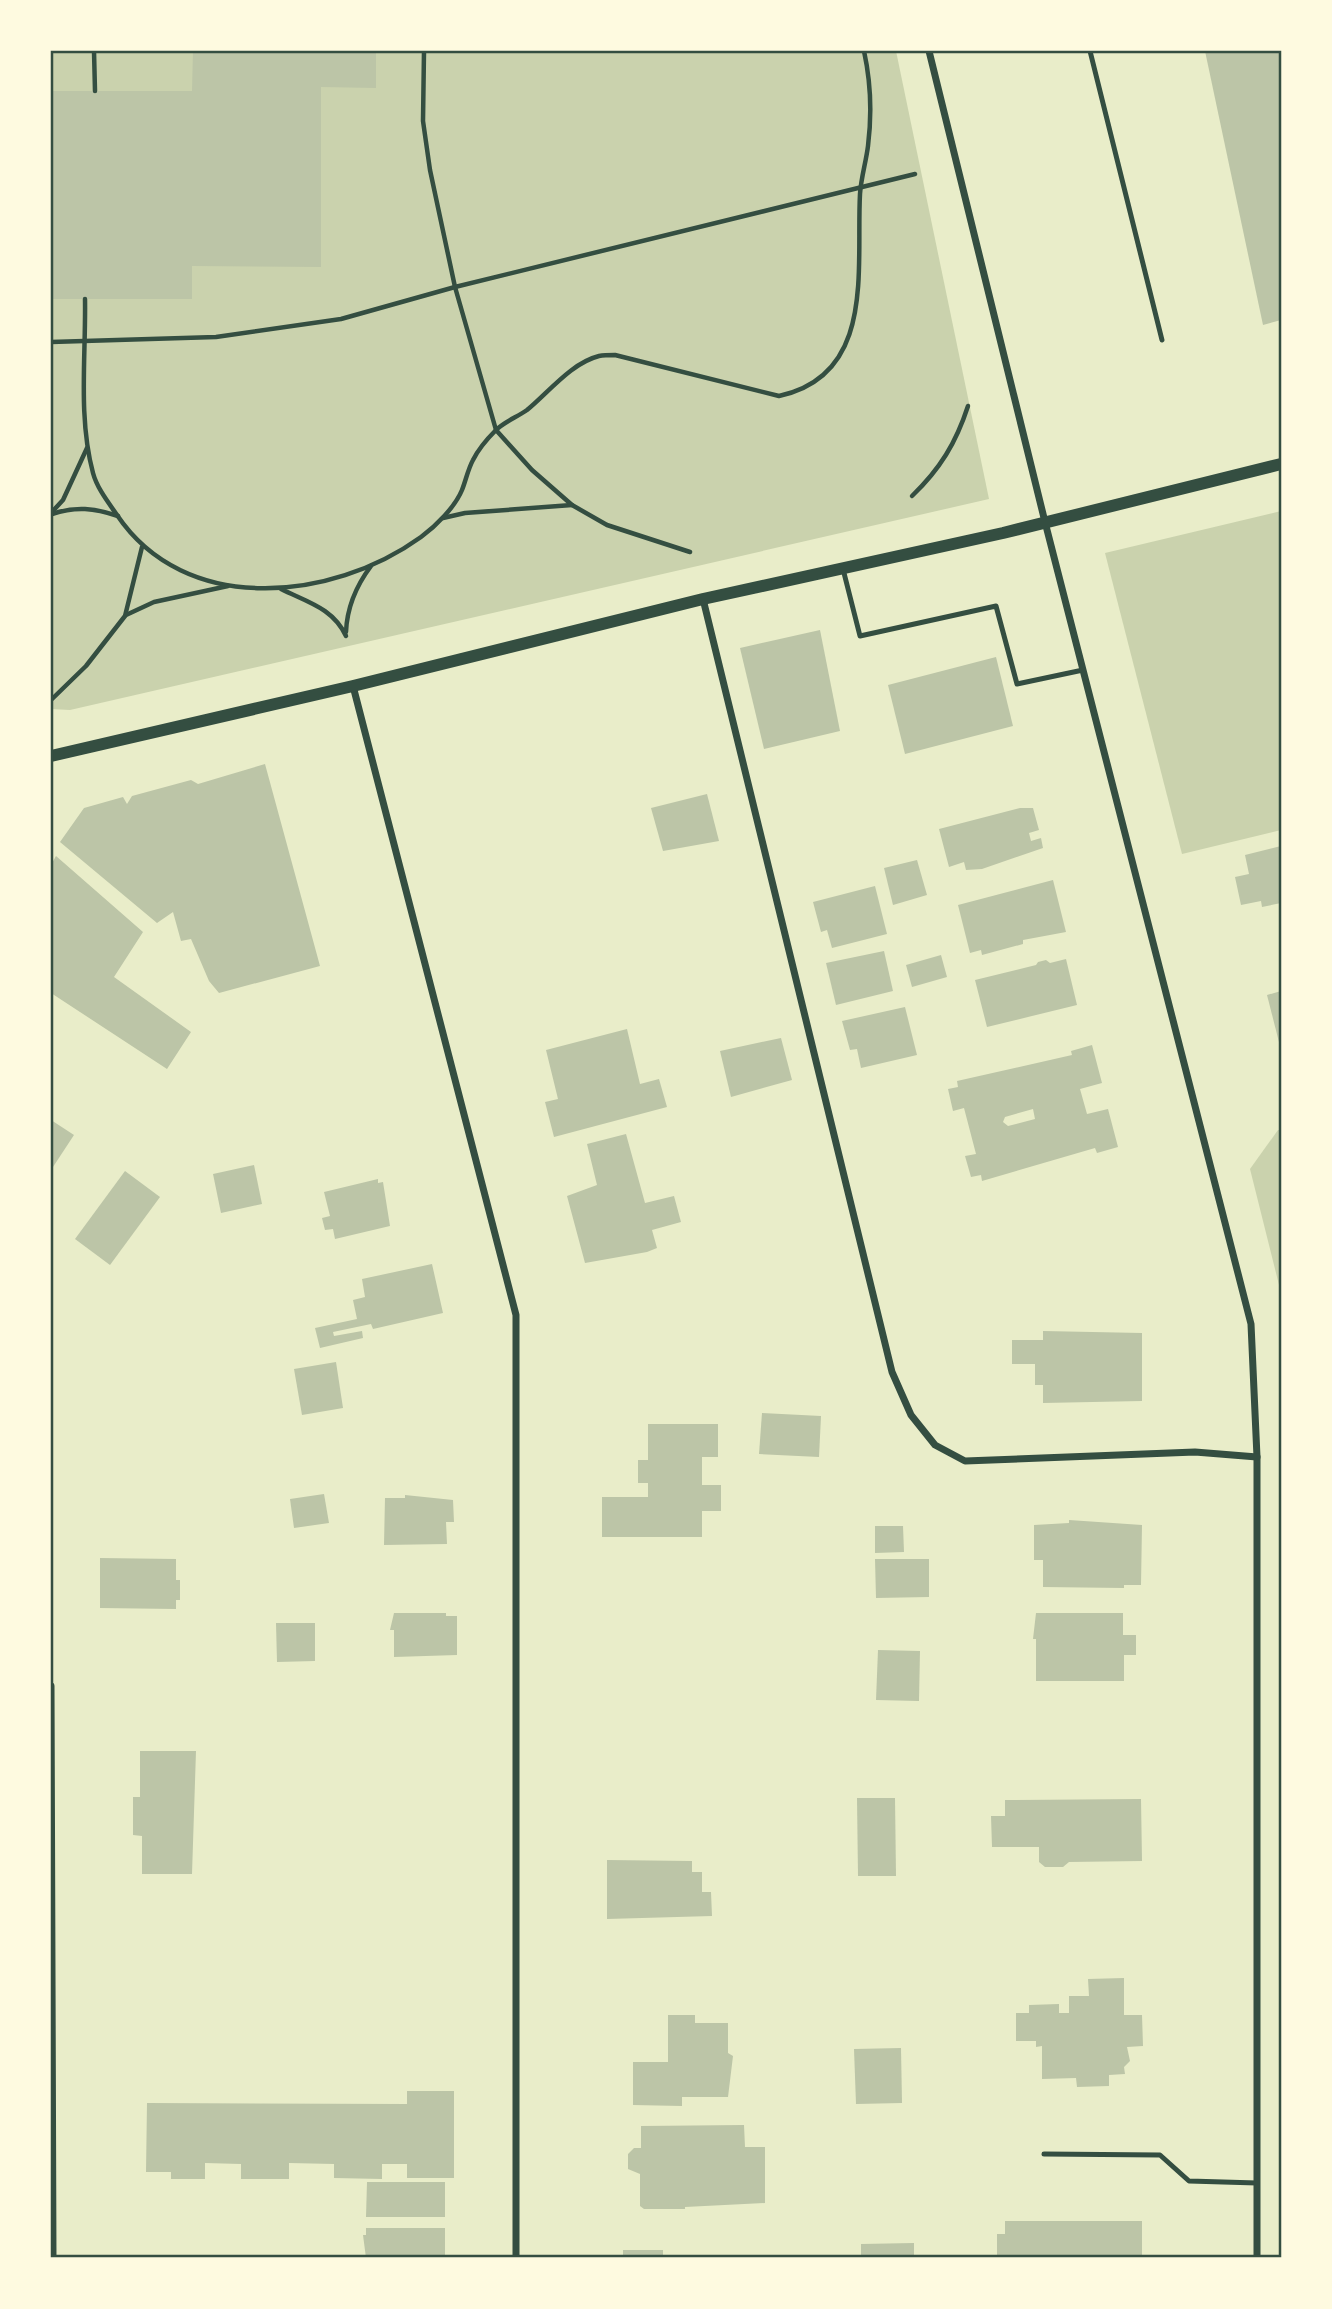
<svg xmlns="http://www.w3.org/2000/svg" width="1332" height="2309" viewBox="0 0 1332 2309" font-family="'Varela Round',sans-serif">
<style>
.green{fill:#cad2ad}
.building{fill:#bcc5a7;fill-rule:evenodd}
.lines{fill:none;stroke-linecap:round;stroke-linejoin:round}
.path{stroke:#344e41;stroke-width:4.5}
.service{stroke:#344e41;stroke-width:5}
.minor{stroke:#344e41;stroke-width:7}
.tertiary{stroke:#344e41;stroke-width:12}
.neatline{fill:none;stroke:#344e41;stroke-width:2.5}
</style>
<rect width="100%" height="100%" fill="#e9edc9"/>
<g class="green">
<path d="M51,51H896L989,499L70,710L51,709Z"/>
<path d="M1281,511V830L1182,854L1105,553Z"/>
<path d="M1278,1130H1281V1293L1250,1169Z"/>
</g>
<g class="building">
<path d="M193,51H376V88L321,87V267L192,266V299H51V91H192Z"/>
<path d="M1205,51H1281V320L1263,325Z"/>
<path d="M820,630L840,731L764,749L740,648Z"/>
<path d="M996,657L1013,726L905,754L888,685Z"/>
<path d="M265,764L320,966L219,993L209,981L191,939L181,941L173,912L157,923L60,842L84,808L123,797L127,804L132,796L191,780L198,784Z"/>
<path d="M707,794L719,841L663,851L651,808Z"/>
<path d="M1020,808H1033L1039,830L1029,833L1031,841L1041,838L1043,848L982,869L966,870L964,862L949,867L939,829Z"/>
<path d="M1281,846V903L1262,907L1261,901L1241,905L1235,877L1249,874L1245,855Z"/>
<path d="M56,856L143,932L114,977L191,1032L167,1069L51,993V865Z"/>
<path d="M917,860L927,895L893,905L884,868Z"/>
<path d="M1053,880L1066,932L1023,940V944L982,955L981,950L970,953L958,905Z"/>
<path d="M875,886L887,934L832,948L827,930L821,932L813,902Z"/>
<path d="M884,951L893,991L836,1005L826,963Z"/>
<path d="M941,955L947,977L912,987L906,965Z"/>
<path d="M1066,959L1077,1005L987,1027L975,980L1036,965L1038,962L1046,960L1050,963Z"/>
<path d="M1281,991V1046H1280L1267,995Z"/>
<path d="M905,1007L917,1055L861,1068L857,1049L850,1050L842,1021Z"/>
<path d="M627,1029L640,1084L659,1079L667,1107L554,1137L545,1102L558,1099L546,1050Z"/>
<path d="M781,1038L792,1080L731,1097L720,1051Z"/>
<path d="M1092,1045L1102,1083L1080,1089L1087,1114L1108,1109L1118,1147L1097,1153L1095,1148L982,1181L981,1175L971,1177L965,1156L976,1154L964,1108L953,1111L948,1089L958,1087L957,1081L1072,1055L1071,1051ZM1033,1109L1035,1119L1008,1126L1003,1122L1005,1117Z"/>
<path d="M51,1120L74,1135L51,1170Z"/>
<path d="M626,1134L645,1203L674,1196L681,1222L652,1230L657,1248L647,1252L585,1263L567,1196L597,1185L587,1144Z"/>
<path d="M254,1165L262,1204L221,1213L213,1174Z"/>
<path d="M125,1171L160,1197L110,1265L75,1239Z"/>
<path d="M378,1179V1183L383,1182L390,1226L335,1239L333,1229L325,1230L322,1218L330,1216L324,1192Z"/>
<path d="M432,1264L443,1313L373,1329L371,1324L333,1332L334,1336L362,1331L363,1338L320,1348L315,1328L357,1319L353,1300L365,1297L362,1279Z"/>
<path d="M1043,1331L1142,1333V1401L1043,1403V1385H1035V1364H1012V1340H1043Z"/>
<path d="M336,1362L343,1408L302,1415L294,1369Z"/>
<path d="M762,1413L821,1416L819,1457L759,1454Z"/>
<path d="M648,1424H718V1457H702V1485H721V1511H702V1537H602V1497H648V1483H638V1460H648Z"/>
<path d="M324,1494L329,1523L294,1528L290,1499Z"/>
<path d="M405,1495L453,1500L454,1522H446L447,1544L384,1545L385,1498H405Z"/>
<path d="M1069,1520L1142,1525L1141,1585H1124V1588L1043,1587V1560H1034V1525L1069,1523Z"/>
<path d="M875,1526H903L904,1552L875,1553Z"/>
<path d="M100,1558L176,1559V1580H180V1600H176V1609L100,1608Z"/>
<path d="M875,1559H929V1597L876,1598Z"/>
<path d="M394,1613H446V1616H457V1655L394,1657V1630H390Z"/>
<path d="M1036,1613H1123V1635H1136V1655H1124V1681H1036V1639H1033Z"/>
<path d="M276,1623H315V1661L277,1662Z"/>
<path d="M878,1650L920,1651L919,1701L876,1700Z"/>
<path d="M140,1751H196L192,1874H142V1836L133,1835V1797H140Z"/>
<path d="M857,1798H895L896,1876H858Z"/>
<path d="M1141,1799L1142,1861L1069,1862L1063,1867H1045L1039,1862V1847H992L991,1816H1005V1800Z"/>
<path d="M607,1860L692,1861V1872H702V1892H711L712,1916L607,1919Z"/>
<path d="M1124,1978V2015H1142L1143,2046L1127,2047L1130,2061L1124,2067L1125,2074L1109,2075V2086L1077,2087L1076,2078L1042,2079V2046L1036,2047V2041H1016V2013H1029V2005L1059,2004V2013H1069V1996H1089L1088,1979Z"/>
<path d="M668,2015H695V2023H728V2053L733,2056L728,2097H682V2106L633,2105V2062H668Z"/>
<path d="M901,2048L902,2103L856,2104L854,2049Z"/>
<path d="M407,2091H454V2178H407V2164H382V2179L334,2178V2164L289,2163V2179H241V2164L205,2163V2179H171V2172H146L147,2103L407,2104Z"/>
<path d="M744,2125L745,2147H765V2203L685,2207V2209H644L640,2206V2174L628,2169V2154L634,2148H641V2126Z"/>
<path d="M367,2182H445V2217H366Z"/>
<path d="M1005,2221H1142V2258H997V2234H1005Z"/>
<path d="M366,2228H445V2258H366L363,2235H366Z"/>
<path d="M914,2243V2258H861V2244Z"/>
<rect x="623" y="2250" width="40" height="8"/>
</g>
<g class="lines">
<g class="path">
<path d="M94,51L95,91"/>
<path d="M424,51L423,121L430,170L455,287L496,430L532,470L572,505L607,525L690,552"/>
<path d="M85,299C86,356 78,417 93,473C97,488 108,502 117,515C185,616 331,602 421,537C436,526 455,507 462,490C466,480 468,469 473,460C478,450 488,438 496,430C504,422 517,417 527,410C548,393 571,363 599,356C604,355 610,355 615,355L779,396C876,375 856,269 860,194C861,178 866,162 868,146C872,114 871,83 864,51"/>
<path d="M51,342L216,337L341,319L455,287L915,174"/>
<path d="M912,496C940,469 956,443 968,406"/>
<path d="M51,513L63,500L87,448"/>
<path d="M52,514C76,506 94,508 118,516"/>
<path d="M443,518L465,513L572,505"/>
<path d="M281,589C307,602 333,608 346,636"/>
<path d="M126,615L154,602L228,586"/>
<path d="M346,632C347,607 356,586 371,566"/>
<path d="M51,700L86,666L125,616L142,547"/>
</g>
<g class="service">
<path d="M1090,51L1162,340"/>
<path d="M843,569L860,636L996,606L1017,684L1083,670"/>
<path d="M1044,2154L1160,2155L1189,2181L1257,2183"/>
</g>
<g class="minor">
<path d="M929,51L1045,522L1251,1324L1257,1457V2258"/>
<path d="M703,599L892,1372L911,1415L935,1445L965,1461L1195,1452L1257,1457"/>
<path d="M353,686L516,1315V2258"/>
<path d="M51,1686L53,2258"/>
</g>
<path class="tertiary" d="M51,756L353,686L703,599L1003,533L1281,464"/>
</g>
<rect width="1332" height="2309" fill="none" stroke="#fefae0" stroke-width="105"/>
<rect x="52" y="52" width="1228" height="2204" class="neatline"/>
</svg>
